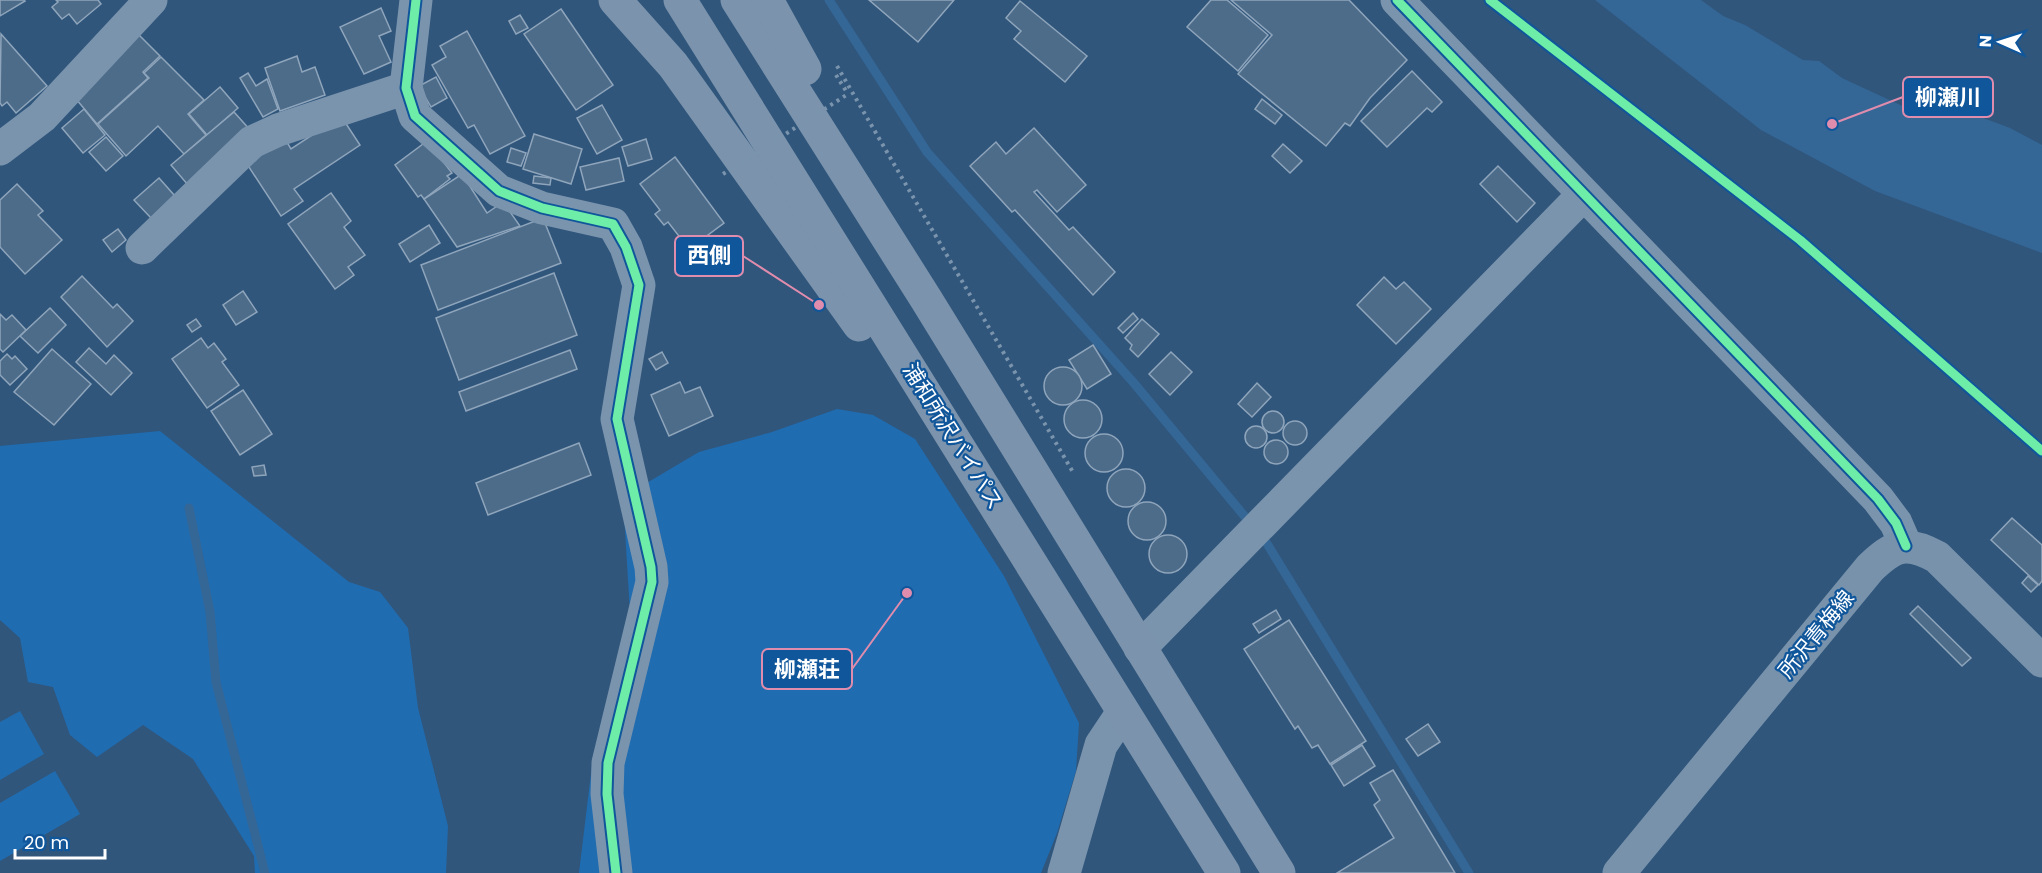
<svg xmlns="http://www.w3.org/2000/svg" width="2042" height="873" viewBox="0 0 2042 873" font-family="Poppins,'Noto Sans JP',sans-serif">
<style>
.green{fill:#206cb1}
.water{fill:#346696}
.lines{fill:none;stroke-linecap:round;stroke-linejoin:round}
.stream{stroke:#346696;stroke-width:9}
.building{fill:#4d6c8a;stroke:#8fa5bb;stroke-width:1.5}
.path{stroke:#7b94ad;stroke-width:4;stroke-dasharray:3 4.5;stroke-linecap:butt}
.minor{stroke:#7b94ad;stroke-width:33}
.major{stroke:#7892ab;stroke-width:33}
.highway{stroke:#7b93ac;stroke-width:33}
.path-bridge{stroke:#7b94ad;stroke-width:4;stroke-dasharray:3 4.5;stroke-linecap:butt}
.cycleway-casing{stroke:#10569b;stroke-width:13}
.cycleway{stroke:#6deda7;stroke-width:9}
.labels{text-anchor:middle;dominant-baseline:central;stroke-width:4.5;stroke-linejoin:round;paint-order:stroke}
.street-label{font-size:21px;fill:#fff;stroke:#10569b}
.leader{fill:none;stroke:#e08cad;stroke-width:2}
.callout-dot{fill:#e08cad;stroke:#10569b;stroke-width:2}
.callout{fill:#10569b;stroke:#e08cad;stroke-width:2}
.callout-label{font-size:22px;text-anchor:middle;font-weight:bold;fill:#fff}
</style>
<rect width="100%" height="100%" fill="#30567c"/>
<g class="green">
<path d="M837,409L873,415L915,439L1004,576L1079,723L1076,771L1057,833L1041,873H579L593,757L631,629L623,497L699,452L772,432Z"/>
<path d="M160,431L349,582L380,592L408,628L418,708L448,826L446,873H255L254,856L193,759L143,725L97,757L70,735L53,687L28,682L20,638L0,620V446Z"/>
<path d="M20,711L44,754L0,780V722Z"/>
<path d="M55,771L80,814L0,861V803Z"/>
</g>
<path class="water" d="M1595,0H1701L1723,16L1745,25L1803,60L1819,61L1842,78L1924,116L1945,111L1978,116L2010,128L2042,145V253L1875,191L1761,130Z"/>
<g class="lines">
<g class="stream">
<path d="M829,0L927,152L1133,382L1266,542L1469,873"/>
<path d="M189,508L210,612L216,682L265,873"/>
</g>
</g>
<g class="building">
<path d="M0,0H24L25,1L0,16Z"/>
<path d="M56,0H98L101,4L77,24L69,14L62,19L52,7L58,2Z"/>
<path d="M869,0H954L918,42Z"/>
<path d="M1211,0H1227L1268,35L1238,71L1187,27Z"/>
<path d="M1231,0H1349L1407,60L1370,98L1350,126L1345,123L1326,146L1238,74L1272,35Z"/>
<path d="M1020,1L1087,56L1065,82L1014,39L1021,31L1006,18Z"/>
<path d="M381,8L391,31L379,36L391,62L364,74L340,27Z"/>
<path d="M561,9L613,85L576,110L524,34Z"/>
<path d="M520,15L528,28L516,34L509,21Z"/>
<path d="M467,31L525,136L490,154L474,125L468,128L432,65L446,57L440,46Z"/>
<path d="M1,34L47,86L16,113L7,102L2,106L0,103Z"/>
<path d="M139,35L160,56L143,72L148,78L97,124L76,99Z"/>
<path d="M297,56L302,72L315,67L325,95L280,111L265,68Z"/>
<path d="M161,57L204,100L188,114L206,135L184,154L158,126L126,156L98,124L149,78L144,73Z"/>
<path d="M1412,71L1442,102L1432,112L1427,108L1387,147L1361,121Z"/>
<path d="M248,73L256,86L267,79L278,109L263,117L240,78Z"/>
<path d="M436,77L447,98L431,107L419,86Z"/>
<path d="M220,87L238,108L207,135L189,114Z"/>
<path d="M1262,99L1282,115L1275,124L1255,109Z"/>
<path d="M602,105L622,140L597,154L577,118Z"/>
<path d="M84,109L105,135L83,153L62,128Z"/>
<path d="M234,112L251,131L188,185L171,165Z"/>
<path d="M341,116L360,145L294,189L303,201L281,216L247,164L285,139L291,149Z"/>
<path d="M1034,128L1086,185L1057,212L1037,190L1034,192L1069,230L1073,227L1115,272L1093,295L1015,210L1012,212L970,166L996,142L1006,154Z"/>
<path d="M534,134L582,149L571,184L523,169Z"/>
<path d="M106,137L123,156L106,171L89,152Z"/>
<path d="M646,139L652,159L628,166L622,147Z"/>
<path d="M427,141L452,173L447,176L450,179L424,199L421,195L418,197L395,165Z"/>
<path d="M1283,144L1302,161L1290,173L1272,156Z"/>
<path d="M511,148L526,153L521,166L507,162Z"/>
<path d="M675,157L724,223L689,249L668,222L664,225L655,214L660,210L640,184Z"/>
<path d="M619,158L624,181L586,190L580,167Z"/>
<path d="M1498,166L1535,203L1517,222L1480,184Z"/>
<path d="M462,174L487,213L503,202L520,226L457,247L424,199Z"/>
<path d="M534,176L551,178L550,185L533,183Z"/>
<path d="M159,178L175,196L151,218L134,200Z"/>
<path d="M17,184L43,211L38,215L62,240L25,274L0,247V200Z"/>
<path d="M331,193L351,221L344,227L365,255L348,267L354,275L335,289L288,224Z"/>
<path d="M543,218L561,263L438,310L421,265Z"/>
<path d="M429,225L440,243L410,262L399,244Z"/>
<path d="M118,229L126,240L112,252L103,240Z"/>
<path d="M554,273L577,335L459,380L436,318Z"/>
<path d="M82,276L113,308L117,304L133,321L107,347L61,297Z"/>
<path d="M1384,277L1396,289L1404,282L1431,309L1396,344L1357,305Z"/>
<path d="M243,291L257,312L236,325L223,305Z"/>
<path d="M50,308L66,325L38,353L20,336Z"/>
<path d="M1133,313L1138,319L1123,333L1118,328Z"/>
<path d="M0,314L6,320L12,315L26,330L3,352L0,349Z"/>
<path d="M196,319L201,326L192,332L187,325Z"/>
<path d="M1142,319L1159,334L1138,357L1130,349L1132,345L1125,338Z"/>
<path d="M201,338L208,348L214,343L226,359L222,362L239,385L207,408L172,359Z"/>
<path d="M1093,345L1111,374L1087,389L1069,360Z"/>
<path d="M89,348L106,364L114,355L132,373L111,395L76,362Z"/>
<path d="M52,349L91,384L54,425L14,392Z"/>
<path d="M570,350L577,369L466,411L459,392Z"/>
<path d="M662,352L668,363L656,370L649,359Z"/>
<path d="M1171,352L1192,372L1170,395L1149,374Z"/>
<path d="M7,354L12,359L15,356L27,369L10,385L0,375V361Z"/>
<circle cx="1063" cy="386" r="19"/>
<path d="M680,382L685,393L700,387L713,416L669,436L651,395Z"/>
<path d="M1257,383L1271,397L1252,417L1238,404Z"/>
<path d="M243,390L272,434L240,455L211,411Z"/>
<circle cx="1083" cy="419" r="19"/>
<circle cx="1273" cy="422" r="11"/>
<circle cx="1295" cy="433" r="12"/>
<circle cx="1256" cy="437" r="11"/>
<circle cx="1104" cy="453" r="19"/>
<circle cx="1276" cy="452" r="12"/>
<path d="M579,443L591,475L488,515L476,483Z"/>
<path d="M264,465L266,475L254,476L252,467Z"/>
<circle cx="1126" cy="488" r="19"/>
<circle cx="1147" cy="521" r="19"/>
<path d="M2012,518L2042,545V581L2039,585L1991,540Z"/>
<circle cx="1168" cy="554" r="19"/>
<path d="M2028,576L2038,585L2031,592L2022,583Z"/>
<path d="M1918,606L1971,658L1962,666L1910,614Z"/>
<path d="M1276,610L1281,619L1259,633L1253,624Z"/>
<path d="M1289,620L1366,741L1330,764L1318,745L1312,748L1298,726L1295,729L1244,649Z"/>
<path d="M1428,724L1440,742L1418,756L1406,739Z"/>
<path d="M1362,745L1375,766L1344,786L1331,765Z"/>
<path d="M1393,770L1455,873H1337L1394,838L1374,805L1380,800L1370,783Z"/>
</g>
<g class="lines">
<g class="path">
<path d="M837,66L1074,474"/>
<path d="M836,75L848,94"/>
</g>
<g class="minor">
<path d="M416,0L406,88L415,116L499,191L542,208L613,224L626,247L639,285L617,419L651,567L652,582L608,763L607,794L616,873"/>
<path d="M1397,0L1878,499L1896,523L1906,546"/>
<path d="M0,149L42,117L151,0"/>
<path d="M142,248L252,142L278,130L406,88"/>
<path d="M1140,648L1583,195"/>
<path d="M1064,873L1101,745L1123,712"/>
</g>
<path class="major" d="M1619,873L1870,568C1894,545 1906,540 1937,557L2042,661"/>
<g class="highway">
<path d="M615,0L673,65L859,325"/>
<path d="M680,0L1224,873"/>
<path d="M737,0L926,299L1279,873"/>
<path d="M767,0L805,69"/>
</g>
<path class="path-bridge" d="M723,174L848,94"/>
<defs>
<g id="cycleway">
<path d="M416,0L406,88L415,116L499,191L542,208L613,224L626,247L639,285L617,419L651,567L652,582L608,763L607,794L616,873"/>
<path d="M1397,0L1878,499L1896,523L1906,546"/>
<path d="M1490,0L1800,240L2042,451"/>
</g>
</defs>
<use href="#cycleway" class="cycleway-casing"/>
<use href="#cycleway" class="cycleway"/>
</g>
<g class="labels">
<g class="street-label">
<text transform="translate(953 436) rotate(58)">浦和所沢バイパス</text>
<text transform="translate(1816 634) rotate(-51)">所沢青梅線</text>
</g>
</g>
<path class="leader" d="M1832 124L1903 97M819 305L743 256M907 593L852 669"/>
<g class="callout-dot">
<circle cx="1832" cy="124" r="6"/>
<circle cx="819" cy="305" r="6"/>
<circle cx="907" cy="593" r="6"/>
</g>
<g class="callout">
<rect x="1903" y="77" width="90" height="40" rx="6"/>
<rect x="675" y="236" width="68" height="40" rx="6"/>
<rect x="762" y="649" width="90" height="40" rx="6"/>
</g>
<g class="callout-label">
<text x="1948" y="105">柳瀬川</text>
<text x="709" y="263">西側</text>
<text x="807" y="677">柳瀬荘</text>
</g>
<g transform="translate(2000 42) rotate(273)" stroke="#10569b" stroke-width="4.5" paint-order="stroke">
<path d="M0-4.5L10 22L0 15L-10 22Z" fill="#ffffff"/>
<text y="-9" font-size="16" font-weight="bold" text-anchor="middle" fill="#ffffff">N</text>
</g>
<path d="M15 849v9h90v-9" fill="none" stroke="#ffffff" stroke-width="3"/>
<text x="24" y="849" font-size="18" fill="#ffffff" stroke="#10569b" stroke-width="4.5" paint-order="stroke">20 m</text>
</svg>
